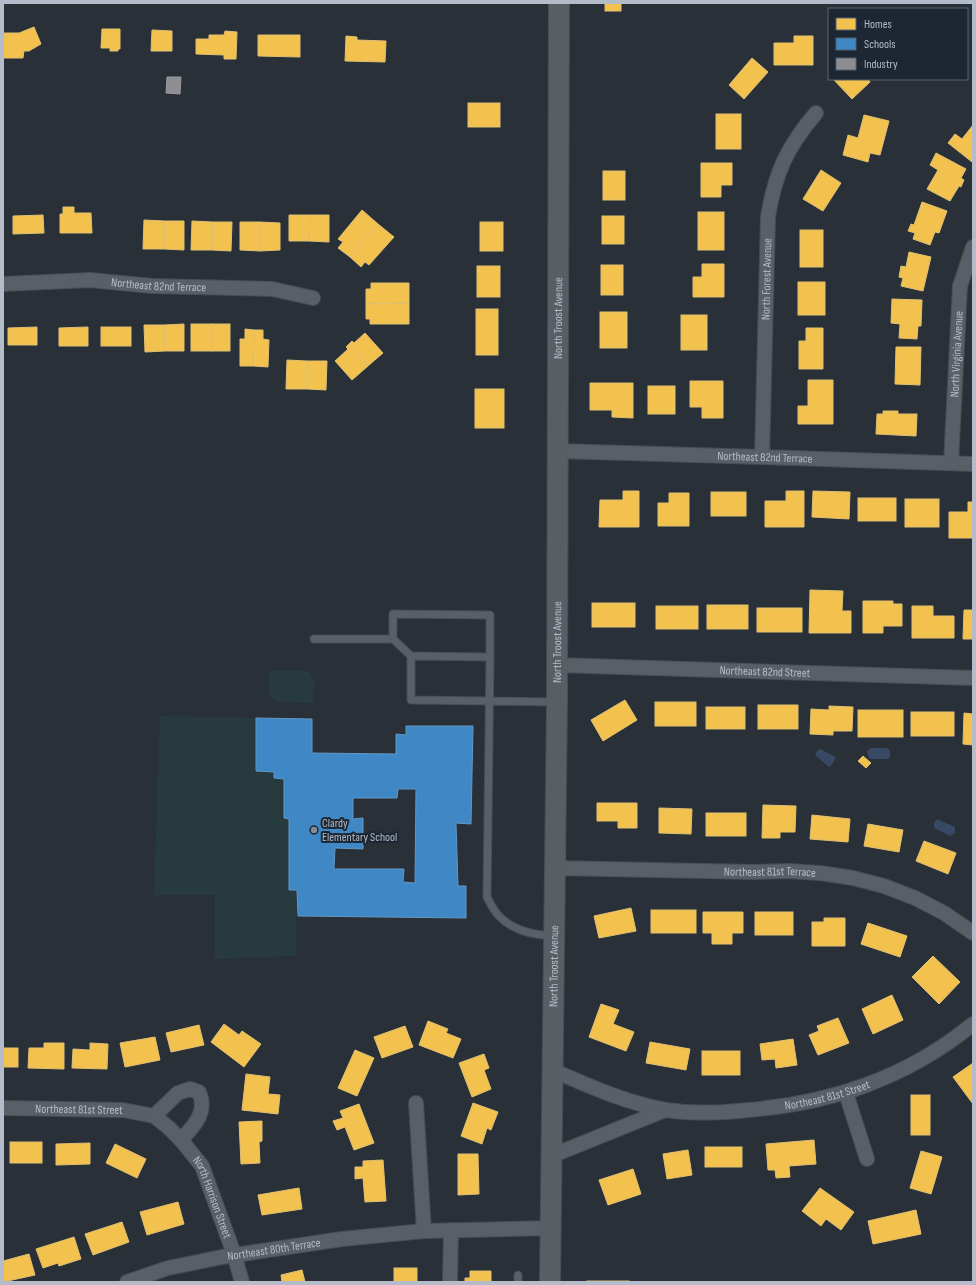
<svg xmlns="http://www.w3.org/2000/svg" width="976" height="1285" viewBox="0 0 976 1285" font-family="'Sofia Sans Condensed',sans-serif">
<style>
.green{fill:#273a3e}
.water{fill:#384963}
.homes{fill:#f2c14e;stroke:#dfc073}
.schools{fill:#3f88c5;stroke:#6298c6;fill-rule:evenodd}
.industry{fill:#8d8d92;stroke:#999ba2}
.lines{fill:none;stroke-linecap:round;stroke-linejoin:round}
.lane-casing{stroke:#484c53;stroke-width:9}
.street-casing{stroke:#484c53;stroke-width:16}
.secondary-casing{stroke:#484c53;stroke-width:22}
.lane{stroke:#5a5e66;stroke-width:7}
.street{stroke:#5a5e66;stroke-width:14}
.secondary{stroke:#595d64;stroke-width:20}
.poi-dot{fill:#848b96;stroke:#1d2633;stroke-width:1.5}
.labels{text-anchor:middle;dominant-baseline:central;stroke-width:4;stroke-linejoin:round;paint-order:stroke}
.street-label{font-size:12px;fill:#b4bcc9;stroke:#1d2633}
.poi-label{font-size:12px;fill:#b4bcc9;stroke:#1d2633;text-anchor:start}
</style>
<rect width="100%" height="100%" fill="#2a3038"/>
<g class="green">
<path d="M270,671H309L315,682L313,703L276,702L269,694Z"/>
<path d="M160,716L256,718V771L274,772V778L284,779L289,819V889L297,890L296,956L215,959V895H154Z"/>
</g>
<g class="water">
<path d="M871,748H887L890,751V757L888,759H870L868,756L867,751Z"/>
<path d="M820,749L836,757L833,763L829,767L815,755L818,750Z"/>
<path d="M936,820H939L955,827V833L950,836L934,828V824Z"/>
</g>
<g class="homes">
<rect x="605" y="3" width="16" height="8"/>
<path d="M34,27L41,44L29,51H24L23,58H3V33H19Z"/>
<path d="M102,29H120V49H118V51H110V48H101Z"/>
<path d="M152,30L172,31V51H151Z"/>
<path d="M225,31L237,32L236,59H224V55L196,54V39H209V35H224Z"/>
<path d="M258,35H300V57L258,56Z"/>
<path d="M346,36L357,37V40L386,41L385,62L345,61Z"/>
<path d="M794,36H813V65H774V43H794Z"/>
<path d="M752,58L768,72L744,99L729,85Z"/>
<path d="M833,79H868L870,82L852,99Z"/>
<rect x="468" y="103" width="32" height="24"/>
<rect x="716" y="114" width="25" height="35"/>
<path d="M864,115L889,121L880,155L870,153L868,162L843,155L848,135L858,138Z"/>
<path d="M973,125V161L972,162L948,143L955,134L962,139Z"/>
<path d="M936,153L966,169L961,178L964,180L961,187L959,186L950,201L927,189L938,170L930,165Z"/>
<path d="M701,163H732V185H721V197H701Z"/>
<path d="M821,170L841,183L823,211L803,199Z"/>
<rect x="603" y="171" width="22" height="29"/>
<path d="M922,202L947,211L939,233L935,232L930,245L913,239L915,233L908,231L911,224L914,225Z"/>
<path d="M63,207H74V213H91L92,233H60V214H63Z"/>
<path d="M362,210L378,224L350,257L338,248L343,242L338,239Z"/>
<rect x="698" y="212" width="26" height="38"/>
<path d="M43,215L44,233L13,234V216Z"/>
<path d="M289,215H310L309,241H289Z"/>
<path d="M310,215H329V242L309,241Z"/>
<rect x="602" y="216" width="22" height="28"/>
<path d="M144,220L165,221L164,249H143Z"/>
<path d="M165,221H184V250L164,249Z"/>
<path d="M192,221L213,222L212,250H191Z"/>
<path d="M213,222H232L231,251L212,250Z"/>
<path d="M240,222H260V251L240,250Z"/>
<path d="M260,222L280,223V250L260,251Z"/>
<rect x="480" y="222" width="23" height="29"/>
<path d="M378,224L394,237L369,265L365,262L361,267L350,257Z"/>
<rect x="800" y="230" width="23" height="37"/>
<path d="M909,252L931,257L923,291L901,286L903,278L899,277L901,266L906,267Z"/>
<path d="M702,264H724V297H693V277H702Z"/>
<rect x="601" y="265" width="22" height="30"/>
<rect x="477" y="266" width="23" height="31"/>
<rect x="798" y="282" width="27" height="33"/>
<path d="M371,283H409V303L366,304V289H371Z"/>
<path d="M892,299L922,300L921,326H918L917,339L899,338L900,324L891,323Z"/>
<path d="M409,303V324H370V319H366V304Z"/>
<rect x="476" y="309" width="22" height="46"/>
<rect x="600" y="312" width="27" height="36"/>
<rect x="681" y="315" width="26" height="35"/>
<path d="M184,324V351H165L164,325Z"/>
<rect x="191" y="324" width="21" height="27"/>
<rect x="212" y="324" width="18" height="27"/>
<path d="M144,325H164L165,351L145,352Z"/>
<path d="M37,327V345H8V328Z"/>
<path d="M88,327V346H59V328Z"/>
<rect x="101" y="327" width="30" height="19"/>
<path d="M806,328H823V369H799V341H806Z"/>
<path d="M245,329L254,330L253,366H240V339H245Z"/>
<path d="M254,330H263V339L269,340L268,367L253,366Z"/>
<path d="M365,333L383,353L368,366L349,344L352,341L354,343Z"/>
<path d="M349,344L368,366L352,380L335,361L348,349L346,347Z"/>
<path d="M896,347H921L920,385L895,384Z"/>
<path d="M287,360L307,361V389H286Z"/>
<path d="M307,361H327L326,390L307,389Z"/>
<path d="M808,380H833V424H798V406H808Z"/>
<path d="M690,381H723V418H702V407H690Z"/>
<path d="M590,383H633V418L612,417V410H590Z"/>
<rect x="648" y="386" width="27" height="28"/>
<rect x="475" y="389" width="29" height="39"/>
<path d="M883,411H898V414H917L916,436L876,434L877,414H883Z"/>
<path d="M623,491H639V527H599L600,500H623Z"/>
<path d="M786,491H804V527H765V501H786Z"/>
<path d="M813,491L850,492L849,519L812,517Z"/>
<rect x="711" y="492" width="35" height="24"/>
<path d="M669,493H689V526H658V503H669Z"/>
<rect x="858" y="498" width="38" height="23"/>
<rect x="905" y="499" width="34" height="28"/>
<path d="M968,502H973V538H949V512H968Z"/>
<path d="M810,590L843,591L842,611H851V633H809Z"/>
<path d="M863,601H893V604H902V626H883V633H863Z"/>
<rect x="592" y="603" width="43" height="24"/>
<rect x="707" y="605" width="41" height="24"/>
<rect x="656" y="606" width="42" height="23"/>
<path d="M912,606H933V616H954V638H912Z"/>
<rect x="757" y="608" width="45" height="24"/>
<path d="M964,610H973V639H963Z"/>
<path d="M625,700L637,720L603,741L591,720Z"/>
<rect x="655" y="702" width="41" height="24"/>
<rect x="758" y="705" width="40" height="24"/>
<path d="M829,706L853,707L852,731H833V735L810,734L811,709L829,710Z"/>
<rect x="706" y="707" width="39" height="22"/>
<rect x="858" y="710" width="45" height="27"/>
<rect x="911" y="712" width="43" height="24"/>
<path d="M964,713L973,714V745L963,744Z"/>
<path d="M863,756L871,763L866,768L858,761Z"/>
<path d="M597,803H637V828H618V821H597Z"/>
<path d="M763,805L796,806L795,832H780V838H762Z"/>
<path d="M659,808L692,809L691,834L659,833Z"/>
<rect x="706" y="813" width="40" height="23"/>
<path d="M812,815L850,819L848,842L810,839Z"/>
<path d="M868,824L903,830L899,852L864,846Z"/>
<path d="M924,841L956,853L948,874L916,861Z"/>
<path d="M631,908L636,931L599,938L594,916Z"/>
<rect x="651" y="910" width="45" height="23"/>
<path d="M703,912H743V933H732V944H712V933H703Z"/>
<rect x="755" y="912" width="38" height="23"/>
<path d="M824,918H845V946H812V922H824Z"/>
<path d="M868,923L907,936L900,957L861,944Z"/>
<path d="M933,956L960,982L939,1004L912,977Z"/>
<path d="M892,995L903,1020L873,1034L862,1009Z"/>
<path d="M601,1004L619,1010L613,1024L634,1032L626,1051L589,1037Z"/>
<path d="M838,1018L849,1043L818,1055L809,1035L819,1031L817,1026Z"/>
<path d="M428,1021L448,1029L446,1033L461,1039L453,1058L419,1045Z"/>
<path d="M224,1024L239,1035L242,1031L261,1044L244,1067L211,1042Z"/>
<path d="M199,1025L204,1045L171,1052L166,1033Z"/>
<path d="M405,1026L413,1047L382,1058L374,1037Z"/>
<path d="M155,1037L160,1060L125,1067L120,1043Z"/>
<path d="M793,1039L797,1065L776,1068L775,1059L762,1060L760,1044Z"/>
<path d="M650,1042L690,1049L686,1070L646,1063Z"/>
<path d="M44,1043H64V1069L28,1068L29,1048H44Z"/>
<path d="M90,1043L108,1044L107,1069L72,1068L73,1049L90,1050Z"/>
<rect x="3" y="1048" width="15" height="19"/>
<path d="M355,1050L374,1058L357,1096L338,1088Z"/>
<rect x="702" y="1051" width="38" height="24"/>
<path d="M484,1054L489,1068L484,1070L491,1089L472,1097L459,1063Z"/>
<path d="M973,1063V1104L953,1077Z"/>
<path d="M246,1074L270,1077L268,1094L280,1095L278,1114L242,1110Z"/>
<rect x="911" y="1095" width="19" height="40"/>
<path d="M473,1103L498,1112L491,1130L487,1128L482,1144L461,1136Z"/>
<path d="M359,1104L374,1143L354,1150L345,1127L337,1130L333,1121L343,1118L340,1111Z"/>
<path d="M262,1121V1141L259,1142L260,1163L241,1164L239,1122Z"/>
<path d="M814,1140L816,1164L789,1166L790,1177L776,1178L775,1170H768L766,1144Z"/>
<rect x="10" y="1142" width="32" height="21"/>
<path d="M90,1143V1164L56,1165V1144Z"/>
<path d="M115,1144L146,1159L137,1178L106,1163Z"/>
<rect x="705" y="1147" width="37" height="20"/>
<path d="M688,1150L692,1175L667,1179L663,1154Z"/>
<path d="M921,1151L942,1157L931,1194L910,1188Z"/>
<path d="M458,1154H478L479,1194L458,1195Z"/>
<path d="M383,1160L386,1201L365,1202L363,1178L355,1179V1167H363V1161Z"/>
<path d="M633,1169L641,1194L608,1205L599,1180Z"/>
<path d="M299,1188L302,1209L262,1215L258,1195Z"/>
<path d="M820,1188L854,1212L841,1230L826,1219L821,1226L802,1211Z"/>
<path d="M178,1202L184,1224L147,1235L140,1212Z"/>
<path d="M916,1210L921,1234L873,1244L868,1221Z"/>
<path d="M122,1222L129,1242L93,1255L85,1234Z"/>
<path d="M74,1237L81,1259L59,1266L58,1263L43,1268L36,1249Z"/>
<path d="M29,1254L35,1275L3,1282V1261Z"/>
<rect x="394" y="1268" width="23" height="14"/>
<path d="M302,1270L305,1282H282L281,1275Z"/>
<path d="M470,1271H491V1282H465V1278H470Z"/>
<rect x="587" y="1281" width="42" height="1"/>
</g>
<path class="schools" d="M256,718L312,719V753L396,754V734L406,735V726H473L471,824L456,823L458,886H466V918L298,916L297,890H289V819L284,818V779L274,778V772L256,771ZM398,789H416L415,883L403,882L404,869H334L335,848L363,849V818L353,819V798H397Z"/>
<path class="industry" d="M167,77H181L180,94L166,93Z"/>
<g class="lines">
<defs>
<g id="lane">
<path d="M314,639H393"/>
<path d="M411,656L393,639V614L490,615V657"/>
<path d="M553,936C533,935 513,931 499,916C494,911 490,903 487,897L490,657L411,656V700L556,702"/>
<path d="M518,1282V1275"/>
</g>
<g id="street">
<path id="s1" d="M3,284L90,280L152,286L272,289L313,298"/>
<path id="s2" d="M557,451L762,457L973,464"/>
<path id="s3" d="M762,457L768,217C775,173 787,147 816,113"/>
<path id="s4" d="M951,463L960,286L973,247"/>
<path id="s5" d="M557,665L973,678"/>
<path id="s6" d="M554,868L754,872L788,871L820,873L853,878L884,886L915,898L944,913L973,933"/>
<path id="s7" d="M552,1070C589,1086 626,1103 666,1110C693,1114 721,1113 748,1110C832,1103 907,1078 973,1024"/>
<path d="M846,1093L867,1159"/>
<path d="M416,1103L424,1231"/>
<path id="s8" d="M3,1108L123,1110L154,1116L168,1127L181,1140L202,1166L234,1254L242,1282"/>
<path d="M154,1116L178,1093L190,1089L199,1092C208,1112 194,1126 181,1140"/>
<path d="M551,1156L665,1110"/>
<path id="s9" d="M127,1282L168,1268L222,1257L342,1239L424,1231L551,1228"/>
<path d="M450,1282L451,1230"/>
</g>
<g id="secondary">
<path id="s10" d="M550,1282L557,702L559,3"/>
</g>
</defs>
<use href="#lane" class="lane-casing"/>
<use href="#street" class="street-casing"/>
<use href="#secondary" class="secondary-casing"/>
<use href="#lane" class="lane"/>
<use href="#street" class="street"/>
<use href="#secondary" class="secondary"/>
</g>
<circle class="poi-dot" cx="314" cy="830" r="4"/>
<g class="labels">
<g class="street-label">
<text stroke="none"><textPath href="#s3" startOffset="178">North Forest Avenue</textPath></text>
<text stroke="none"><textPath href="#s1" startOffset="156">Northeast 82nd Terrace</textPath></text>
<text stroke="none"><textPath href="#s10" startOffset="964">North Troost Avenue</textPath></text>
<text stroke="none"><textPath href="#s4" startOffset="109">North Virginia Avenue</textPath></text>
<text stroke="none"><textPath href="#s2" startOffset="208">Northeast 82nd Terrace</textPath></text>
<text stroke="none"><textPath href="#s10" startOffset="640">North Troost Avenue</textPath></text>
<text stroke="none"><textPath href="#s5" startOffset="208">Northeast 82nd Street</textPath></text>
<text stroke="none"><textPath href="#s6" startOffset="216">Northeast 81st Terrace</textPath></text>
<text stroke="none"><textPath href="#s10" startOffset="316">North Troost Avenue</textPath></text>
<text stroke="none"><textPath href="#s7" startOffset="284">Northeast 81st Street</textPath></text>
<text stroke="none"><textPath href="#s8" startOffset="76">Northeast 81st Street</textPath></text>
<text stroke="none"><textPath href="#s8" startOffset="254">North Harrison Street</textPath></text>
<text stroke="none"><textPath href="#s9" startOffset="151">Northeast 80th Terrace</textPath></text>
</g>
<g class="poi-label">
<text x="322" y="823">Clardy<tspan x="322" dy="14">Elementary School</tspan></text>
</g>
</g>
<rect width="976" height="1285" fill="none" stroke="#b4bcc9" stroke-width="8"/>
<rect x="828" y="8" width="140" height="72" fill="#1d2633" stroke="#59626f"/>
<rect x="836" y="18" width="20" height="12" fill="#f2c14e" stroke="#59626f"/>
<text x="864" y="28" font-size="12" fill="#b4bcc9">Homes</text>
<rect x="836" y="38" width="20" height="12" fill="#3f88c5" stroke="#59626f"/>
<text x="864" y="48" font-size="12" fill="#b4bcc9">Schools</text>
<rect x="836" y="58" width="20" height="12" fill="#8d8d92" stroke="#59626f"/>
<text x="864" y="68" font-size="12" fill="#b4bcc9">Industry</text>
</svg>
